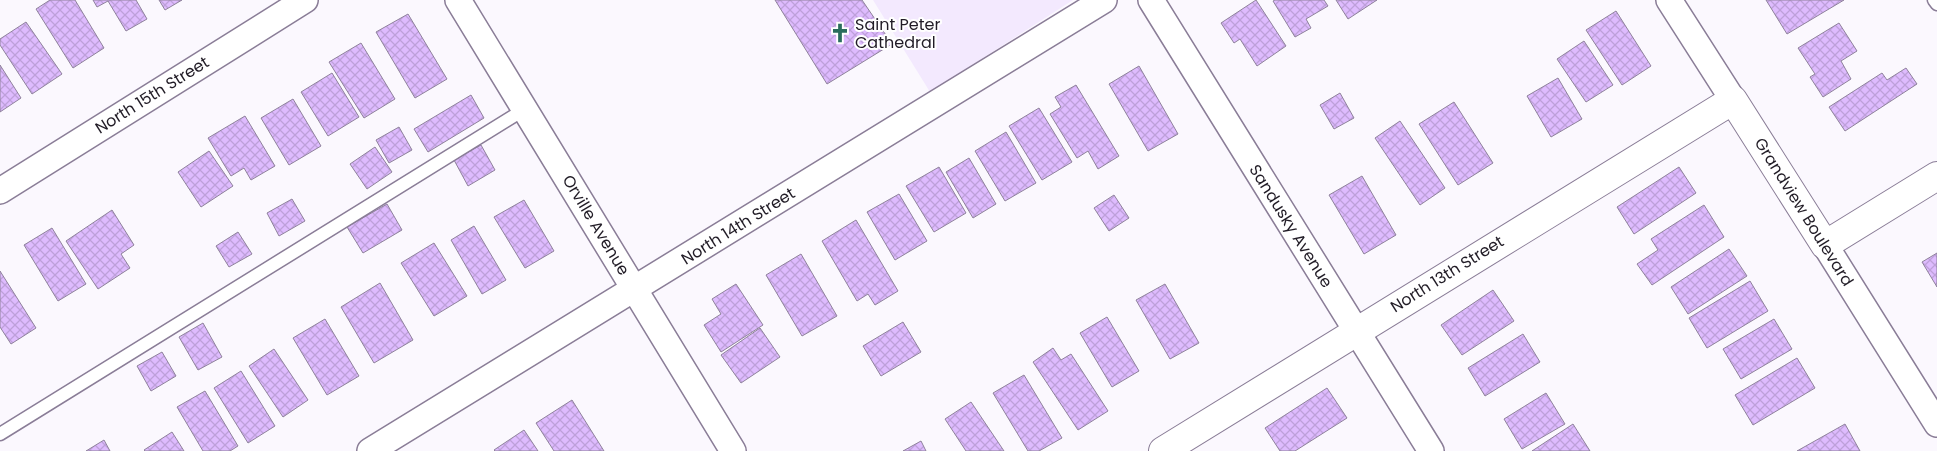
<svg xmlns="http://www.w3.org/2000/svg" width="1937" height="451" viewBox="0 0 1937 451" font-family="Poppins,sans-serif">
<style>
.built{fill:#f3e9fe}
.building{fill:url(#building-cross-hatch);stroke:#8f829c}
.lines{fill:none;stroke-linecap:round;stroke-linejoin:round}
.lane-casing{stroke:#8a7d97;stroke-width:15}
.street-casing{stroke:#8a7d97;stroke-width:28}
.secondary-casing{stroke:#8a7d97;stroke-width:30}
.lane{stroke:#fff;stroke-width:12}
.street{stroke:#fff;stroke-width:25}
.secondary{stroke:#fff;stroke-width:28}
.labels{text-anchor:middle;dominant-baseline:central;stroke-width:4;stroke-linejoin:round;paint-order:stroke}
.poi-label{font-size:16px;fill:#211c26;stroke:#fff;text-anchor:start}
.street-label{font-size:16px;fill:#211c26;stroke:#fff}
</style>
<defs>
<pattern id="building-cross-hatch" width="8" height="8" patternUnits="userSpaceOnUse" patternTransform="scale(1.25)"><rect width="8" height="8" fill="#debbfe"/><path d="M0 0l8 8M0 8l8-8" fill="none" stroke="#bea0da"/></pattern>
</defs>
<rect width="100%" height="100%" fill="#fbf8fe"/>
<path class="built" d="M873,0H1073L930,92Z"/>
<g class="building">
<path d="M50,0H75L104,48L73,68L36,9Z"/>
<path d="M93,0H136L147,19L126,31L108,1L97,7Z"/>
<path d="M159,0H182L165,10Z"/>
<path d="M775,0H862L892,44L827,84Z"/>
<path d="M1256,0L1286,46L1257,66L1240,39L1234,43L1221,23Z"/>
<path d="M1275,0H1324L1328,6L1306,19L1311,28L1295,37L1273,1Z"/>
<path d="M1336,0H1377L1348,19Z"/>
<path d="M1766,0H1844L1787,34Z"/>
<path d="M1616,11L1651,66L1622,85L1586,30Z"/>
<path d="M408,14L447,79L415,98L376,32Z"/>
<path d="M26,22L62,74L32,94L0,45V39Z"/>
<path d="M1839,23L1857,51L1841,61L1851,79L1823,97L1810,77L1815,74L1798,48Z"/>
<path d="M1584,41L1613,85L1586,102L1557,59Z"/>
<path d="M361,43L395,99L364,118L329,62Z"/>
<path d="M0,65L21,98L0,112Z"/>
<path d="M1139,66L1178,134L1148,151L1109,84Z"/>
<path d="M1906,68L1917,84L1845,131L1829,107L1882,73L1887,80Z"/>
<path d="M332,73L359,117L328,136L301,92Z"/>
<path d="M1558,78L1582,119L1551,137L1527,96Z"/>
<path d="M1076,85L1119,156L1098,169L1088,151L1077,158L1050,114L1061,107L1055,97Z"/>
<path d="M1340,93L1354,118L1334,129L1320,105Z"/>
<path d="M471,95L484,118L428,152L414,129Z"/>
<path d="M293,99L321,146L289,165L261,118Z"/>
<path d="M1454,102L1493,163L1458,185L1419,124Z"/>
<path d="M1039,108L1072,162L1042,180L1009,126Z"/>
<path d="M245,116L275,166L251,180L244,168L231,176L208,138Z"/>
<path d="M1400,121L1445,188L1420,205L1375,138Z"/>
<path d="M399,127L412,150L389,163L376,140Z"/>
<path d="M1006,132L1036,183L1005,201L975,151Z"/>
<path d="M481,145L495,170L468,186L454,160Z"/>
<path d="M375,147L392,172L367,189L350,164Z"/>
<path d="M209,151L233,186L201,207L178,172Z"/>
<path d="M969,158L996,204L973,218L946,172Z"/>
<path d="M939,167L966,213L934,232L906,186Z"/>
<path d="M1679,167L1696,193L1634,234L1617,207Z"/>
<path d="M1362,176L1396,235L1364,254L1329,195Z"/>
<path d="M899,194L927,241L895,260L867,212Z"/>
<path d="M1114,195L1129,218L1109,231L1094,208Z"/>
<path d="M292,199L305,221L279,236L267,213Z"/>
<path d="M524,200L554,251L525,268L494,217Z"/>
<path d="M387,204L402,230L363,253L347,227Z"/>
<path d="M1704,205L1724,237L1652,285L1637,264L1658,250L1651,239Z"/>
<path d="M112,210L134,245L121,254L130,268L98,289L66,241Z"/>
<path d="M856,220L898,291L875,305L868,294L857,301L822,241Z"/>
<path d="M474,226L506,280L482,294L451,240Z"/>
<path d="M52,228L86,284L58,301L24,245Z"/>
<path d="M238,232L252,254L229,267L216,246Z"/>
<path d="M434,243L467,296L434,316L401,263Z"/>
<path d="M1729,249L1747,276L1688,314L1671,287Z"/>
<path d="M1937,253V287L1922,262Z"/>
<path d="M801,254L837,316L802,336L766,275Z"/>
<path d="M0,271L36,328L11,344L0,327Z"/>
<path d="M1750,281L1768,311L1707,348L1689,318Z"/>
<path d="M380,283L413,340L374,363L341,307Z"/>
<path d="M736,284L763,325L721,352L704,325L721,314L712,299Z"/>
<path d="M1165,284L1199,343L1170,359L1136,300Z"/>
<path d="M1493,290L1514,321L1462,355L1441,325Z"/>
<path d="M1107,317L1139,371L1112,387L1080,333Z"/>
<path d="M325,319L359,376L327,395L293,338Z"/>
<path d="M1774,319L1792,349L1741,379L1723,349Z"/>
<path d="M903,322L921,352L881,376L863,346Z"/>
<path d="M203,323L222,357L198,370L179,337Z"/>
<path d="M760,328L780,357L741,383L721,355Z"/>
<path d="M1523,334L1540,362L1485,396L1468,368Z"/>
<path d="M1053,348L1061,360L1071,354L1108,411L1078,430L1033,362Z"/>
<path d="M274,349L308,400L283,417L249,366Z"/>
<path d="M162,352L176,376L151,391L137,366Z"/>
<path d="M1797,358L1815,388L1753,425L1735,395Z"/>
<path d="M241,371L275,426L248,443L214,388Z"/>
<path d="M1024,375L1062,438L1039,451H1028L993,393Z"/>
<path d="M1327,388L1347,418L1295,451H1280L1265,428Z"/>
<path d="M205,391L238,446L230,451H203L177,407Z"/>
<path d="M1546,393L1565,424L1522,449L1504,419Z"/>
<path d="M572,400L604,451H554L536,423Z"/>
<path d="M971,402L1004,451H966L945,419Z"/>
<path d="M1573,424L1590,451H1532Z"/>
<path d="M1845,424L1860,451H1797Z"/>
<path d="M524,430L538,451H495L494,450Z"/>
<path d="M172,432L184,451H145L144,450Z"/>
<path d="M104,440L110,451H86Z"/>
<path d="M921,441L926,451H903Z"/>
</g>
<g class="lines">
<defs>
<g id="lane">
<path d="M1934,0L1937,4"/>
<path d="M0,434L525,109"/>
</g>
<g id="street">
<path d="M458,0L733,451"/>
<path d="M1151,0L1431,451"/>
<path d="M1669,0L1733,100"/>
<path d="M0,191L305,0"/>
<path d="M1825,245L1937,424"/>
<path d="M370,451L1104,0"/>
</g>
<path id="secondary" d="M1163,451L1733,100L1825,245L1937,176"/>
</defs>
<use href="#lane" class="lane-casing"/>
<use href="#street" class="street-casing"/>
<use href="#secondary" class="secondary-casing"/>
<use href="#lane" class="lane"/>
<use href="#street" class="street"/>
<use href="#secondary" class="secondary"/>
</g>
<defs>
<symbol id="church-bare" viewBox="-9 -9 18 18"><path d="M-1.2-6h2.4v3.5h3.3v2.4h-3.3V6h-2.4V-.1h-3.3v-2.4h3.3Z" fill="#2a6d5d" stroke="#fff" stroke-width="2.5" paint-order="stroke"/></symbol>
</defs>
<g fill-rule="evenodd">
<use href="#church-bare" x="826" y="19" width="28" height="28"/>
</g>
<g class="labels">
<g class="poi-label">
<text x="855" y="24">Saint Peter<tspan x="855" dy="18">Cathedral</tspan></text>
</g>
<g class="street-label">
<text transform="translate(152 95) rotate(-32)">North 15th Street</text>
<text transform="translate(1804 212) rotate(58)">Grandview Boulevard</text>
<text transform="translate(596 225) rotate(59)">Orville Avenue</text>
<text transform="translate(738 226) rotate(-32)">North 14th Street</text>
<text transform="translate(1291 226) rotate(58)">Sandusky Avenue</text>
<text transform="translate(1447 274) rotate(-32)">North 13th Street</text>
</g>
</g>
</svg>
